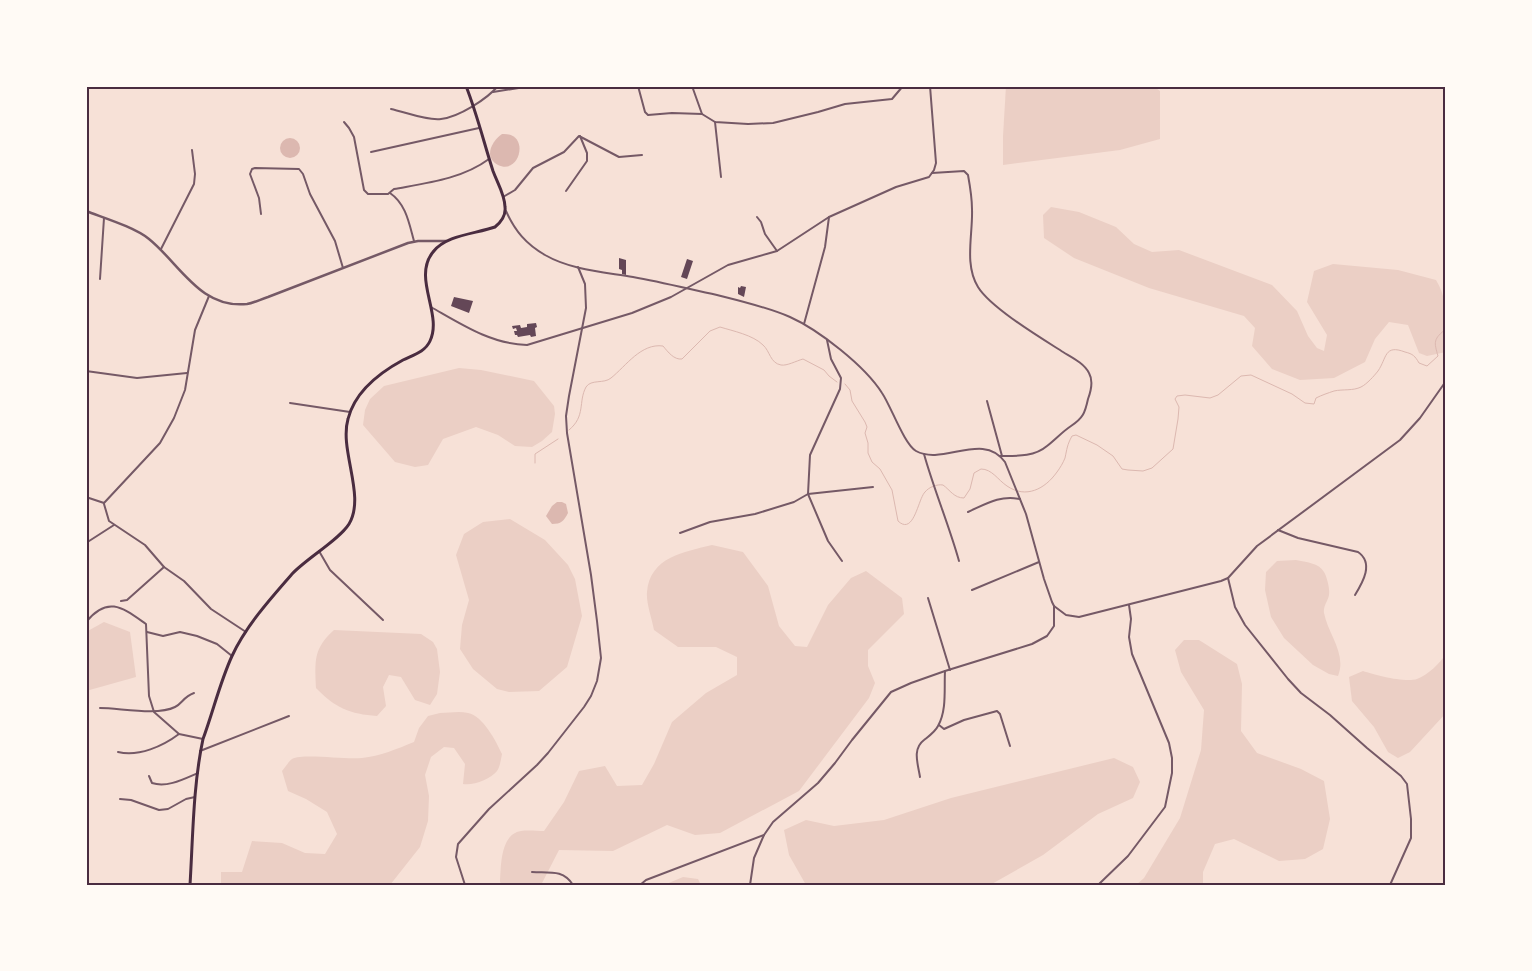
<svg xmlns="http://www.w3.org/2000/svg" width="1532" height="971" viewBox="0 0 1532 971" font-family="Quicksand,sans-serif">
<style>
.green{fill:#ebcfc5}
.water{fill:#dcb8b0}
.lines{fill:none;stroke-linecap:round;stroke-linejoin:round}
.stream{stroke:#dcb8b0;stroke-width:1}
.building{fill:#644757}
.minor{stroke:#755966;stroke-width:2}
.tertiary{stroke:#755966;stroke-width:2.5}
.secondary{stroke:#4a2c40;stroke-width:3}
.neatline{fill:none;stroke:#4a2c40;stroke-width:2}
</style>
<rect width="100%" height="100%" fill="#f7e1d7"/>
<g class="green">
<path d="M1006,86H1153L1160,91V139L1120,150L1003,165V136Z"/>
<path d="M1051,207L1079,212L1116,227L1134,244L1152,252L1179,250L1272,285L1297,311L1308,336L1317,348L1324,351L1327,335L1307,302L1314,271L1333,264L1398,270L1436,280C1450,303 1446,327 1446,352L1427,356L1419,353L1408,325L1389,322L1375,339L1365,362L1334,378L1300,380L1272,369L1252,346L1255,328L1244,316L1149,288L1074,258L1044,238L1043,215Z"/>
<path d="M459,368L481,370L534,381L554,406L555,414L552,432L542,441L532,447L515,446L498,435L476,427L443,439L428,465L415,467L395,462L363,425L365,410L370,399L384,386Z"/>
<path d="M510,519L545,540L568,565L575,579L582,616L567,667L539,691L509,692L497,689L473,669L460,649L462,625L469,600L456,555L464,534L483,522Z"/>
<path d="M712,545L743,552L768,586L779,626L795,646L807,647L828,605L851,578L866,571L902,598L904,614L868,650V666L875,683L869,698L799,791L720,833L695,835L667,825L613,851L559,850L541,885H502L500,882C501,867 500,834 521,831C528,830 537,831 544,831L564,802L579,771L605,766L617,786L642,785L654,764L672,722L706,693L737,675V657L716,647H678L654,630C652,619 646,603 647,592C650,557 684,552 712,545Z"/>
<path d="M1296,560C1306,562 1319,563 1324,572C1327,577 1330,589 1329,595C1328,601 1323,606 1324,613C1328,634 1347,654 1338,676L1329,674L1313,665L1284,638L1271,617L1265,590L1266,572L1277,561Z"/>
<path d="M104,622L130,632L136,677L86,691V632Z"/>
<path d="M334,630L421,634L433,642L437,649L440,672L437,694L430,705L415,700L401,677L389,675L383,687L386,706L377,716C350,714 335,708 316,688C315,661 313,649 334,630Z"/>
<path d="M1184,640H1199L1237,664L1242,684L1241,731L1257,753L1301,769L1324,781L1330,819L1323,849L1305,859L1279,861L1234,839L1215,844L1203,872V885H1136L1144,878L1180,818L1201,750L1204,710L1181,672L1175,650Z"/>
<path d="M1446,654V713L1410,752L1398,758L1388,752L1374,727L1352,701L1349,677L1363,671C1375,675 1405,683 1417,679C1429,674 1439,664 1446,654Z"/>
<path d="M440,713C449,713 459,711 468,713C483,716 496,741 502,754C501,759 500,767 497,771C491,779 473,786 463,784L465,764L454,748L444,747L431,757L425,775L429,796L428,821L420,847L390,885H221V872H242L252,841L282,843L305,853L325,854L337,834L327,812L306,799L288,791L282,771C285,768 288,762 292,759C304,753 345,760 362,758C380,756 397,749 414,742L419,728L428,716Z"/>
<path d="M1114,758L1133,767L1140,782L1133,798L1098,814L1043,855L990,885H806L789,855L784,830L806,820L834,826L884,820L951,798Z"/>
<path d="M683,877L698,879L701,885H664Z"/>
</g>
<g class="water">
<path d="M502,134C531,132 520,176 498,165C483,157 492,141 502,134Z"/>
<circle cx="290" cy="148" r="10"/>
<path d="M557,502H562L566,504L568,513C564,521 561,524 552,524L546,516L552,506Z"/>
</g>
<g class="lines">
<g class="stream">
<path d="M845,384L850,390L852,401L865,422L867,427L865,433L868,443V453L872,462L880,469L892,490L898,521C914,536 918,499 925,492C929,487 937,484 943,485C950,490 954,498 964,498L970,489L974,473L981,469C992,469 998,480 1007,486C1026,499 1045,489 1057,472C1060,468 1063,463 1065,458C1067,449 1067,445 1072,436L1076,435L1097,445L1113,456L1122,469L1128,470L1143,471L1152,468L1173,449L1178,419L1179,407L1175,399L1177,396L1185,395L1210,398L1218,395L1241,376L1251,375L1292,394L1305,403L1314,404L1316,398C1322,395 1328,393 1334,391C1343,389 1353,391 1361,387C1367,384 1374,376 1378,371C1387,358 1384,344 1405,352C1413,354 1415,356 1419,363L1427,366L1438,356C1434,342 1433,339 1446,329"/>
<path d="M569,430C586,416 578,402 586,387C591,379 604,384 611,378C626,366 641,343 663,346C668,352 674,360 682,359L710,331L720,327C733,331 753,335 763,345C770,351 770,363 781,365C787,366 796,361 803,359L824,370L829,376L837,382"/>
<path d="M535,463V454L558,439"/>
</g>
</g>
<g class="building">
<path d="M619,258L626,260V275L622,274V270L619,269Z"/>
<path d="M687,259L693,261L687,279L681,277Z"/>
<path d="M741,286L746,287L744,297L738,294V287L740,288Z"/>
<path d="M454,297L473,301L469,313L451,306Z"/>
<path d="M536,323L537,327L535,328L536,336L531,337L530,335L518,337L517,335H515L514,331H517L516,328L513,329L512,326L520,325L521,328L527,327V324Z"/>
</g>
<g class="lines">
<g class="minor">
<path d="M638,86L645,112L648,115L672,113L702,114"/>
<path d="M692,86L702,114L715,122L748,124L773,123L818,112L845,104L892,99L903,86"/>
<path d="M493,92L531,86"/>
<path d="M391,109C405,112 427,121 441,119C459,117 487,99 498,86"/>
<path d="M344,122L349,128L354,137L364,190L368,194H388L394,189C427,183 462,179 489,159"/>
<path d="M715,122L721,177"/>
<path d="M371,152L479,128"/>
<path d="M932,173L964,171L968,175C970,186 972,198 972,209C973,235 964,264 978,287C991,308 1041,338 1063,352C1071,357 1084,363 1089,373C1093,380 1091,391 1088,399C1085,413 1083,418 1071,426C1062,432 1056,439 1047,446C1034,457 1017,456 1000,456"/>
<path d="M566,191L587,161V153L580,136"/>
<path d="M390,193C406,204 409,223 414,241"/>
<path d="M503,197L515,190L533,168L564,152L579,136L619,157L642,155"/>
<path d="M506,211C515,231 526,244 545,255C571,270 604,272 633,277C661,282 689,289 717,295C741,301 767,307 790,317C819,330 865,366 882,393C891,406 904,444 916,451C943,466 983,431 1005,462L1026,514L1044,579L1052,602L1054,606L1066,615L1079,617L1221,581L1228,578L1257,546L1400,440L1420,418L1446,381"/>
<path d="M261,214L259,198L250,174L252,169L255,168L299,169L303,174L310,194L335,241L343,268"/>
<path d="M757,217L761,222L765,234L777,251"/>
<path d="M161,249L194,184L195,174L192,150"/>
<path d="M100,279L104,218"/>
<path d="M431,307C461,324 491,344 527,345L632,313L671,297L728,265L777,251L829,217L896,187L929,177L934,170L936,163L930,86"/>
<path d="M804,324L825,247L829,217"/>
<path d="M827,340L831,359L841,378L840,389L810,455L808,494L828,541L842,561"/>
<path d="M86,371L137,378L187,373"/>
<path d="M987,401L1002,456"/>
<path d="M290,403L350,412"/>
<path d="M924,454C934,490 949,525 959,561"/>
<path d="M86,497L104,503L160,443L174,418L185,390L195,330L209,296"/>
<path d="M104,504L109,521L145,545L164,567L184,581L211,609L246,632"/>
<path d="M968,512C986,504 999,495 1020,499"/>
<path d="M1278,530L1298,538L1358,552C1374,563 1363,582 1355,595"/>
<path d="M680,533L710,522L755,514L794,502L808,494L873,487"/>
<path d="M86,543L114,525"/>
<path d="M319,551L330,570L383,620"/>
<path d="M1228,578L1235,607L1245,625L1288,679L1301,693L1330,715L1367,748L1401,776L1407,784L1411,819V838L1390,885"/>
<path d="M972,590L1039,562"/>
<path d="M928,598L950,670"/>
<path d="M121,601L127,600L164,567"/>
<path d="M86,622C108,595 123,608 146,624L149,696L154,712L179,734L203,739"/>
<path d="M147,632L163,636L180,632L197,636L217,644L232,656"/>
<path d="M100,708C120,708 157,716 175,707C183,703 183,697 194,693"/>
<path d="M939,725L944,729L964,720L997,711L1000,714L1010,746"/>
<path d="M200,751L289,716"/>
<path d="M118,752C139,757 163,746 179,734"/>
<path d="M149,776L152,783C167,788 184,779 198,773"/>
<path d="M920,777C918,764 912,749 924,740C929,736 935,732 938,726C947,710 944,689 945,671"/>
<path d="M120,799L131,800L159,810L168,809L186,799L195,797"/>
<path d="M532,872C549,873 563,869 573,885"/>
<path d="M465,885L456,857L458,844L489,809L537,765L548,753L584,707L591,696L597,681L601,658L597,621L591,575L567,433L566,416L569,396L586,308L585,284L578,267"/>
<path d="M640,885L646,880L764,835"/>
<path d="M750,885L754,858L764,835L773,822L818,783L835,763L852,740L891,692L911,683L945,671L1032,644L1047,636L1054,626V606"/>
<path d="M1098,885L1128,856L1165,807L1172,773V758L1169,743L1132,654L1129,637L1131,619L1129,605"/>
</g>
<path class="tertiary" d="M86,211C104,218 134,227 149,239C180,264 200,309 247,304C254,303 261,299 268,297L408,243L418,241H446"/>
<path class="secondary" d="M190,885C193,836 193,786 203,739C213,712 220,682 232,656C246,626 270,599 292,574C307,558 339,540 349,524C366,496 339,450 348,419C355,391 379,373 403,360C413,355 425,352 430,341C443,314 412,278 433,252C446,235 475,234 495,227C501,222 506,215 505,207C505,195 497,182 493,171C484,143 477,114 466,86"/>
</g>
<rect width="1532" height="971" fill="none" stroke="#fffaf5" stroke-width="175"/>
<rect x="88" y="88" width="1356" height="796" class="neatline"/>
</svg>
